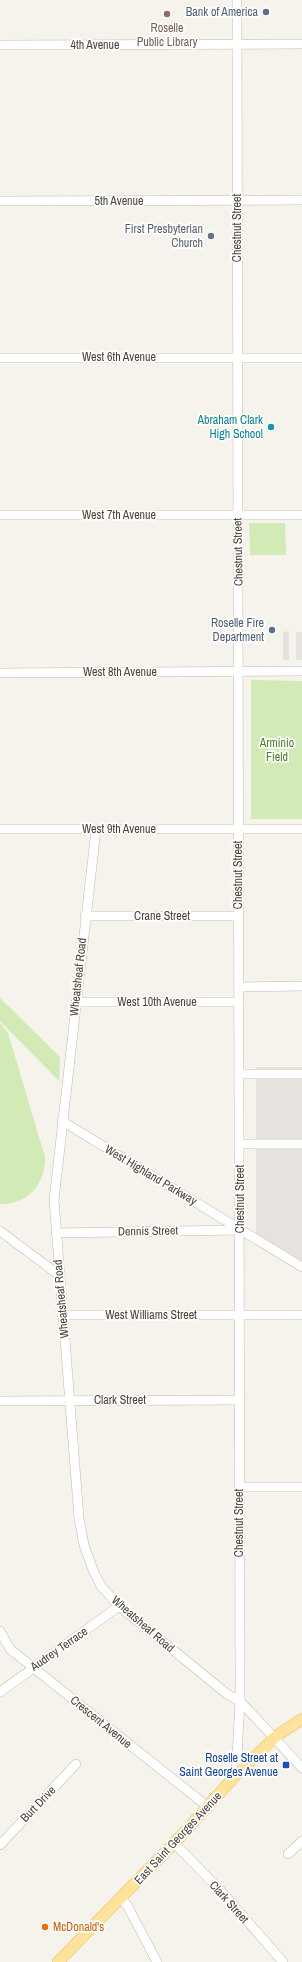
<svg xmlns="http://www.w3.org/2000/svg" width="302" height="1962" viewBox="0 0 302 1962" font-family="'Archivo Narrow',sans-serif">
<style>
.industrial{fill:#e6e2dd}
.green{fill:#d2eab5}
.parking{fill:#e5e3e0}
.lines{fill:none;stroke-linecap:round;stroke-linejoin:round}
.minor-casing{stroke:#c2bbae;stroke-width:10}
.major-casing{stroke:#e6c16a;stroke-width:12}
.minor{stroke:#fff;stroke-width:9}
.major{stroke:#ffe39c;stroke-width:11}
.service-dot{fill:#5c6f8a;stroke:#fff;stroke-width:1.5}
.education-dot{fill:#8d6e63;stroke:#fff;stroke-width:1.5}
.worship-dot{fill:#6b7280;stroke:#fff;stroke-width:1.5}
.culture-dot{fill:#0f9aa8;stroke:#fff;stroke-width:1.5}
.transit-dot{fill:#1a4fb4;stroke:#fff;stroke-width:1.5}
.food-dot{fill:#e8710a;stroke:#fff;stroke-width:1.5}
.labels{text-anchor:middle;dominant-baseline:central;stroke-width:3.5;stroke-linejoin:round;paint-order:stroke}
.service-label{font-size:12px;fill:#4e5e75;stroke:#fff;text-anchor:end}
.education-label{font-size:12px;fill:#785e54;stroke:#fff}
.street-label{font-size:12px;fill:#4b4439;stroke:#fff}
.worship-label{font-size:12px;fill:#5b616d;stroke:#fff;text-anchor:end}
.culture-label{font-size:12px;fill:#0d838f;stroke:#fff;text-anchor:end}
.park-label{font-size:12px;fill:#4a7f2a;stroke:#fff}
.transit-label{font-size:12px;fill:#164399;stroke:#fff;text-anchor:end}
.food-label{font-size:12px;fill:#c56008;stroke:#fff;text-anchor:start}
</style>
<rect width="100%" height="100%" fill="#f6f3ec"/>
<path class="industrial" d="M256,1067H302V1265L256,1237Z"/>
<g class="green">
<path d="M249,523H285L286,555H250Z"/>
<path d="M251,680L302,681V819H251Z"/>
<path d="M0,998L60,1057L59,1081L0,1021Z"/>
<path d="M0,1023L8,1033L45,1157C46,1183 28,1205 0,1204Z"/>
</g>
<g class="parking">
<path d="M289,631V660H283V632Z"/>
<rect x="296" y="632" width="6" height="28"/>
</g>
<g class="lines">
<defs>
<g id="minor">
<path d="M237,0L240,1701L302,1768"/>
<path d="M0,45L302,44"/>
<path d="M0,201L302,200"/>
<path d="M0,358H302"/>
<path d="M0,515H302"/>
<path d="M0,673L302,671"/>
<path d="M0,829H302"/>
<path d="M96,830L54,1200L79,1518L84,1545L93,1570L101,1586L119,1606L227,1694L240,1701L236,1775"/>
<path d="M85,916H238"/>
<path d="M239,987L302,986"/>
<path d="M76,1002H239"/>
<path d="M240,1074H302"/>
<path d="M62,1121L302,1267"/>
<path d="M240,1144H302"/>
<path d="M0,1231L59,1275"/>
<path d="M56,1233L240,1230"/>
<path d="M62,1315H302"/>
<path d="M0,1401L240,1400"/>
<path d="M239,1487H302"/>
<path d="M0,1631L10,1649L208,1807"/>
<path d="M0,1692L119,1606"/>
<path d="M174,1843L222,1892L283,1962"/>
<path d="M0,1845L76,1764"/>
<path d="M288,1854L302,1841"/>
<path d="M120,1898L127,1905L157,1962"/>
</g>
<path id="major" d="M58,1962L180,1837L236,1775L275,1737L302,1719"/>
</defs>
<use href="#minor" class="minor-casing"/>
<use href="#major" class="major-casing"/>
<use href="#minor" class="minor"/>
<use href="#major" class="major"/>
</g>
<g class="service-dot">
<circle cx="266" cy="12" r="4"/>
<circle cx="272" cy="630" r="4"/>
</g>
<circle class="education-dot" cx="167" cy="14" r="4"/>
<circle class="worship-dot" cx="211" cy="236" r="4"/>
<circle class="culture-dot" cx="271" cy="427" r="4"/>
<rect class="transit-dot" x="282" y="1761" width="8" height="8" rx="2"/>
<circle class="food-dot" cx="45" cy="1927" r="4"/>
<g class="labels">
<g class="service-label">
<text x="258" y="12">Bank of America</text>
<text x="264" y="623">Roselle Fire<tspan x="264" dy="14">Department</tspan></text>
</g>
<g class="education-label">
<text x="167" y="28">Roselle<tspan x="167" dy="14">Public Library</tspan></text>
</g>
<g class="street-label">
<text x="95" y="45">4th Avenue</text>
<text x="119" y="201">5th Avenue</text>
<text transform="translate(237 228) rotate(-90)">Chestnut Street</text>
<text x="119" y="357">West 6th Avenue</text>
<text x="119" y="515">West 7th Avenue</text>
<text transform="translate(238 552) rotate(-91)">Chestnut Street</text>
<text x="120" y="672">West 8th Avenue</text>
<text x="119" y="829">West 9th Avenue</text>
<text transform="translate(238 875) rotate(-90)">Chestnut Street</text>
<text x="162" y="916">Crane Street</text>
<text transform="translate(78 977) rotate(-84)">Wheatsheaf Road</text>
<text x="157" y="1002">West 10th Avenue</text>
<text transform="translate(151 1175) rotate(31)">West Highland Parkway</text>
<text transform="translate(240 1199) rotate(-90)">Chestnut Street</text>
<text transform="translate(148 1231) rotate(-1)">Dennis Street</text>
<text transform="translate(61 1299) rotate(-95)">Wheatsheaf Road</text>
<text x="151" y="1315">West Williams Street</text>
<text x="120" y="1400">Clark Street</text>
<text transform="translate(239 1523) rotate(-90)">Chestnut Street</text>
<text transform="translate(143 1624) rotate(41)">Wheatsheaf Road</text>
<text transform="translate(59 1649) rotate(-35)">Audrey Terrace</text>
<text transform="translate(101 1722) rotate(39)">Crescent Avenue</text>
<text transform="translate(38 1804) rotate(-46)">Burt Drive</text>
<text transform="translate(178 1838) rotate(-47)">East Saint Georges Avenue</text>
<text transform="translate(229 1902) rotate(48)">Clark Street</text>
</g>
<g class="worship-label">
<text x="203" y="229">First Presbyterian<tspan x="203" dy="14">Church</tspan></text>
</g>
<g class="culture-label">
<text x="263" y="420">Abraham Clark<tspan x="263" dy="14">High School</tspan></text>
</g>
<g class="park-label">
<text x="277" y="743">Arminio<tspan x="277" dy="14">Field</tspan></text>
</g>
<g class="transit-label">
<text x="278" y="1758">Roselle Street at<tspan x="278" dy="14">Saint Georges Avenue</tspan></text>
</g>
<g class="food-label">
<text x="53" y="1927">McDonald's</text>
</g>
</g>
</svg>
